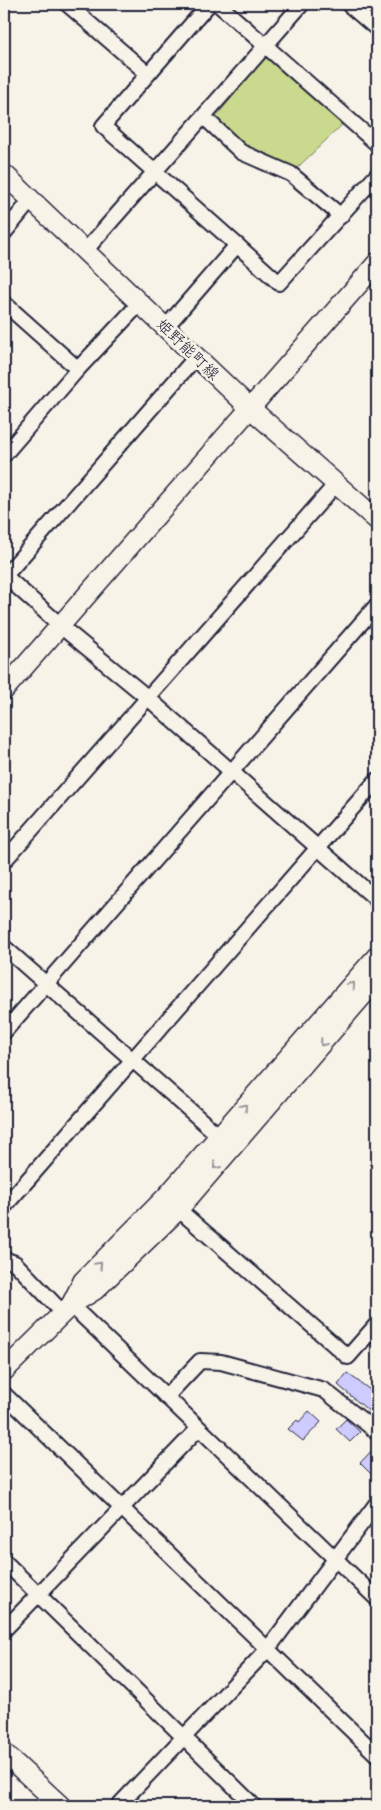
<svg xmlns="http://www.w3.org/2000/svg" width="381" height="1810" viewBox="0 0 381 1810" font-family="Itim,'Klee One',sans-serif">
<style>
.green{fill:#c9da8e;stroke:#767e64}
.building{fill:#ceccff;stroke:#22223b}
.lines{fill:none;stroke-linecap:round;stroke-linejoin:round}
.street-casing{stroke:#22223b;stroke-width:18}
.secondary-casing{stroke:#22223b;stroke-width:22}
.street{stroke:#f7f3e8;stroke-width:14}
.secondary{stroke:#f7f3e8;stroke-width:19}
.oneway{stroke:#97959a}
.labels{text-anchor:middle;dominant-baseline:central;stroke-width:5;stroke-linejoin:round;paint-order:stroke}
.street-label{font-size:16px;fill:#22223b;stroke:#f7f3e8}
</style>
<rect width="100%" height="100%" fill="#f7f3e8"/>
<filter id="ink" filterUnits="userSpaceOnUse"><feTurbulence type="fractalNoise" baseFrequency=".02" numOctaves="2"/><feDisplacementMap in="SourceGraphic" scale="10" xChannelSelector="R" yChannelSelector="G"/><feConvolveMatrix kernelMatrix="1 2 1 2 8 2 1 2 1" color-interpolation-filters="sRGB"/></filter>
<g filter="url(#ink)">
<path class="green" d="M270,52L343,124L297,168L248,149L214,119Z"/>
<g class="building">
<path d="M347,1373L377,1395V1418L338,1385Z"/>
<path d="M309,1411L321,1422L303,1441L288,1429L297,1420L299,1422Z"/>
<path d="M346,1419L360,1432L350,1442L336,1429Z"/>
<path d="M377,1445V1480L360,1463Z"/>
</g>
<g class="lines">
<defs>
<g id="street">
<path d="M67,4L148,74"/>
<path d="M209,4L103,126L237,245"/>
<path d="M218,4L377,144"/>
<path d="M348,4L377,29"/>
<path d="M204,117L241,152L291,174L341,216"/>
<path d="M4,233L31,200"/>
<path d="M85,251L302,4"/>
<path d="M4,303L78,369"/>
<path d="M166,327L237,245L279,283L377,175"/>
<path d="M4,455L78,369L140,303"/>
<path d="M4,575L69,633L148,698L377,900"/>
<path d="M4,577L196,357"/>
<path d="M4,861L336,484"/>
<path d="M4,947L226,1142"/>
<path d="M4,1032L377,605"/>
<path d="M171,1203L348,1357L377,1324"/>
<path d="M4,1207L377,780"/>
<path d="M4,1259L15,1263L63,1313"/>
<path d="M71,1305L377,1599"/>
<path d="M4,1394L377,1755"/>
<path d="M166,1397L200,1361L221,1362L324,1390L377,1432"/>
<path d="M4,1561L254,1806"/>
<path d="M4,1630L198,1429"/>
<path d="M118,1806L267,1650L377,1503"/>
</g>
<g id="secondary">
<path d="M4,174L250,408L377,520"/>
<path d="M4,690L377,263"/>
<path d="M71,1305L83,1281L165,1198L377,956"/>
<path d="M4,1371L71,1305L95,1290L178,1210L377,979"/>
<path d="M4,1753L61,1806"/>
</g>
</defs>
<use href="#street" class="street-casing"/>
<use href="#secondary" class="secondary-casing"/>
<use href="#street" class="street"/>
<use href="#secondary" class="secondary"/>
</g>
<defs><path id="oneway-chevron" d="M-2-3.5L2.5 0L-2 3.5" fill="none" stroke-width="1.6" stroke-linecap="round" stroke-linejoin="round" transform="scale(1.25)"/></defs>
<g class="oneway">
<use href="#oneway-chevron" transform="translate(352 985) rotate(-49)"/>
<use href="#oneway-chevron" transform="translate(323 1043) rotate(131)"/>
<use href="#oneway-chevron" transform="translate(244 1107) rotate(-49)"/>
<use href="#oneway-chevron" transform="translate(216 1166) rotate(131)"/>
<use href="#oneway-chevron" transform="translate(99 1265) rotate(-46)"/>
</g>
</g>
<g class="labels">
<g class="street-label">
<text transform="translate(188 349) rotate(44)">姫野能町線</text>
</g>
</g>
<rect width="381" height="1810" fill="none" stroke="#f7f3e8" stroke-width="20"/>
<rect x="10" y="10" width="361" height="1790" fill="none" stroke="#22223b" stroke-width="2" filter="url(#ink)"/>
</svg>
